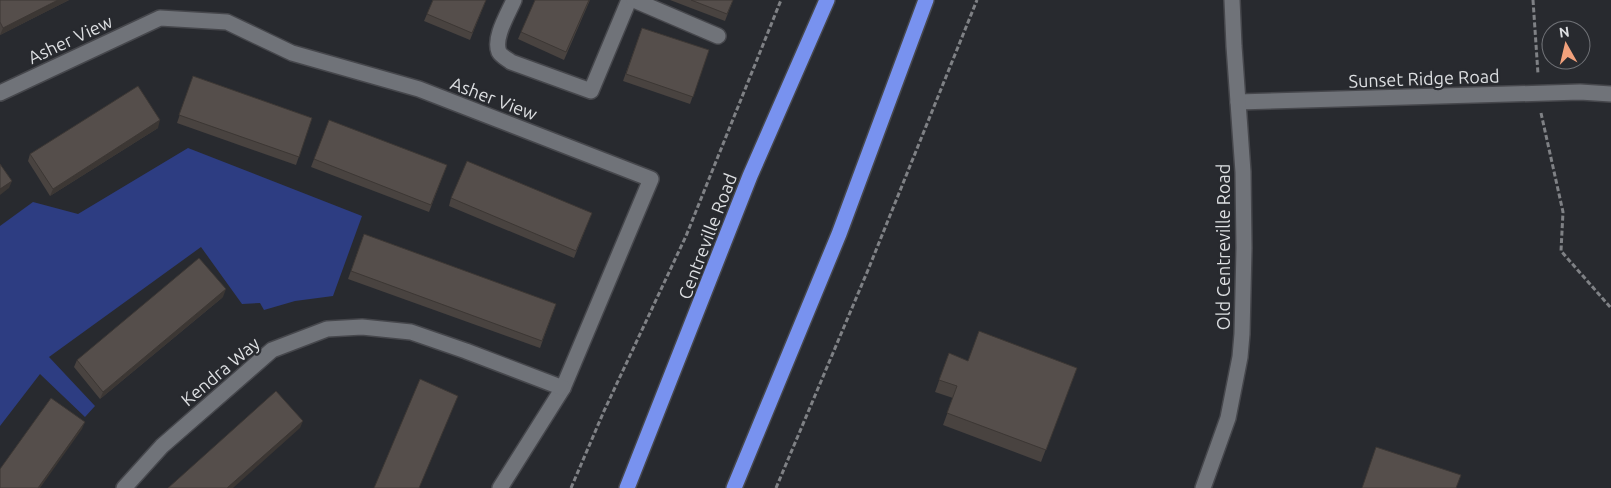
<svg xmlns="http://www.w3.org/2000/svg" width="1611" height="488" viewBox="0 0 1611 488" font-family="Ubuntu,sans-serif">
<style>
.green{fill:#2d3d82}
.lines{fill:none;stroke-linecap:round;stroke-linejoin:round}
.street-casing{stroke:#46474c;stroke-width:18}
.secondary-casing{stroke:#46474c;stroke-width:18}
.highway-casing{stroke:#46474c;stroke-width:18}
.path{stroke:#7f8185;stroke-width:3;stroke-dasharray:5 2.5;stroke-linecap:butt}
.street{stroke:#707379;stroke-width:15}
.secondary{stroke:#707379;stroke-width:15}
.highway{stroke:#7892ef;stroke-width:15}
.wall{fill:#494340}
.shaded-wall{fill:#3c3734}
.building{fill:#554e4b;stroke:#3c3734}
.labels{text-anchor:middle;dominant-baseline:central;stroke-width:4.5;stroke-linejoin:round;paint-order:stroke}
.street-label{font-size:18px;fill:#dddfe2;stroke:#282a2f}
</style>
<rect width="100%" height="100%" fill="#282a2f"/>
<path class="green" d="M188,148L362,216L333,296L295,301L264,310L260,303L242,304L201,247L49,357L95,406L85,417L40,374L0,426V226L33,202L78,214Z"/>
<g class="lines">
<defs>
<g id="street">
<path d="M514,0C508,14 493,38 499,52C501,56 507,59 511,62L591,91L629,0"/>
<path d="M634,0L718,36"/>
<path d="M0,93L160,18L227,22L292,53L419,89L651,179L563,388L500,488"/>
<path d="M1238,102L1580,92L1611,94"/>
<path d="M124,488L162,446L272,350L327,329L362,327L411,332L466,351L563,388"/>
</g>
<path id="secondary" d="M1203,488L1228,418L1240,357L1242,334L1244,248L1243,172L1234,46L1232,0"/>
<g id="highway">
<path d="M627,488L750,176L827,0"/>
<path d="M734,488L839,234L926,0"/>
</g>
</defs>
<use href="#street" class="street-casing"/>
<use href="#secondary" class="secondary-casing"/>
<use href="#highway" class="highway-casing"/>
<g class="path">
<path d="M1533,0L1538,74"/>
<path d="M1541,113L1563,212L1561,251L1611,308"/>
<path d="M571,488L604,411L686,236L781,0"/>
<path d="M776,488L868,270L977,0"/>
</g>
<use href="#street" class="street"/>
<use href="#secondary" class="secondary"/>
<use href="#highway" class="highway"/>
</g>
<g class="wall">
<path d="M0,0H69L0,35Z"/>
<path d="M433,0H486L470,40L424,21Z"/>
<path d="M590,0L564,60L518,39L521,32Z"/>
<path d="M670,0H733L725,21Z"/>
<path d="M642,28L709,50L690,104L623,81Z"/>
<path d="M193,76L312,118L296,165L177,123Z"/>
<path d="M158,128L50,196L28,161L30,154Z"/>
<path d="M314,159L447,165L429,212L311,167Z"/>
<path d="M451,198L589,220L574,258L449,206Z"/>
<path d="M364,234L556,304L540,348L348,279Z"/>
<path d="M223,297L100,399L74,367L77,360Z"/>
<path d="M949,353L968,361L1077,368L1041,462L943,425L953,398L935,392Z"/>
</g>
<g class="shaded-wall">
<path d="M58,0H69L0,35L3,28Z"/>
<path d="M160,120L158,128L50,196L53,189Z"/>
<path d="M12,181L9,188L0,195V189Z"/>
<path d="M226,289L223,297L100,399L103,392Z"/>
<path d="M303,421L300,428L233,488H227Z"/>
<path d="M85,422L82,429L40,488H38Z"/>
</g>
<g class="building">
<path d="M0,0H58L3,28L0,22Z"/>
<path d="M433,0H486L472,33L427,14Z"/>
<path d="M535,0H589L566,52L521,32Z"/>
<path d="M691,0H733L727,14Z"/>
<path d="M642,28L709,50L693,97L626,74Z"/>
<path d="M193,76L312,118L299,157L179,115Z"/>
<path d="M138,86L160,120L53,189L30,154Z"/>
<path d="M329,120L447,165L431,205L314,159Z"/>
<path d="M467,161L592,213L576,251L451,198Z"/>
<path d="M0,164L12,181L0,189Z"/>
<path d="M364,234L556,304L542,341L351,271Z"/>
<path d="M199,258L226,289L103,392L77,360Z"/>
<path d="M979,331L1077,368L1046,450L947,413L957,386L939,380L949,353L968,361Z"/>
<path d="M420,379L458,396L419,488H374Z"/>
<path d="M276,391L303,421L227,488H168Z"/>
<path d="M51,398L85,422L38,488H0V469Z"/>
<path d="M1376,447L1461,475L1456,488H1362Z"/>
</g>
<g class="labels">
<g class="street-label">
<text transform="translate(70 39) rotate(-25)">Asher View</text>
<text transform="translate(1424 78) rotate(-2)">Sunset Ridge Road</text>
<text transform="translate(494 98) rotate(21)">Asher View</text>
<text transform="translate(707 236) rotate(-69)">Centreville Road</text>
<text transform="translate(1223 247) rotate(-90)">Old Centreville Road</text>
<text transform="translate(220 371) rotate(-40)">Kendra Way</text>
</g>
</g>
<g transform="translate(1566 45) rotate(352)"><circle r="24" fill="#282a2f" stroke="#707277"/>
<path d="M0-4L9 19L0 12L-9 19Z" fill="#f1a17c"/>
<text y="-8" font-size="14" font-weight="bold" text-anchor="middle" fill="#dddfe2">N</text>
</g>
</svg>
